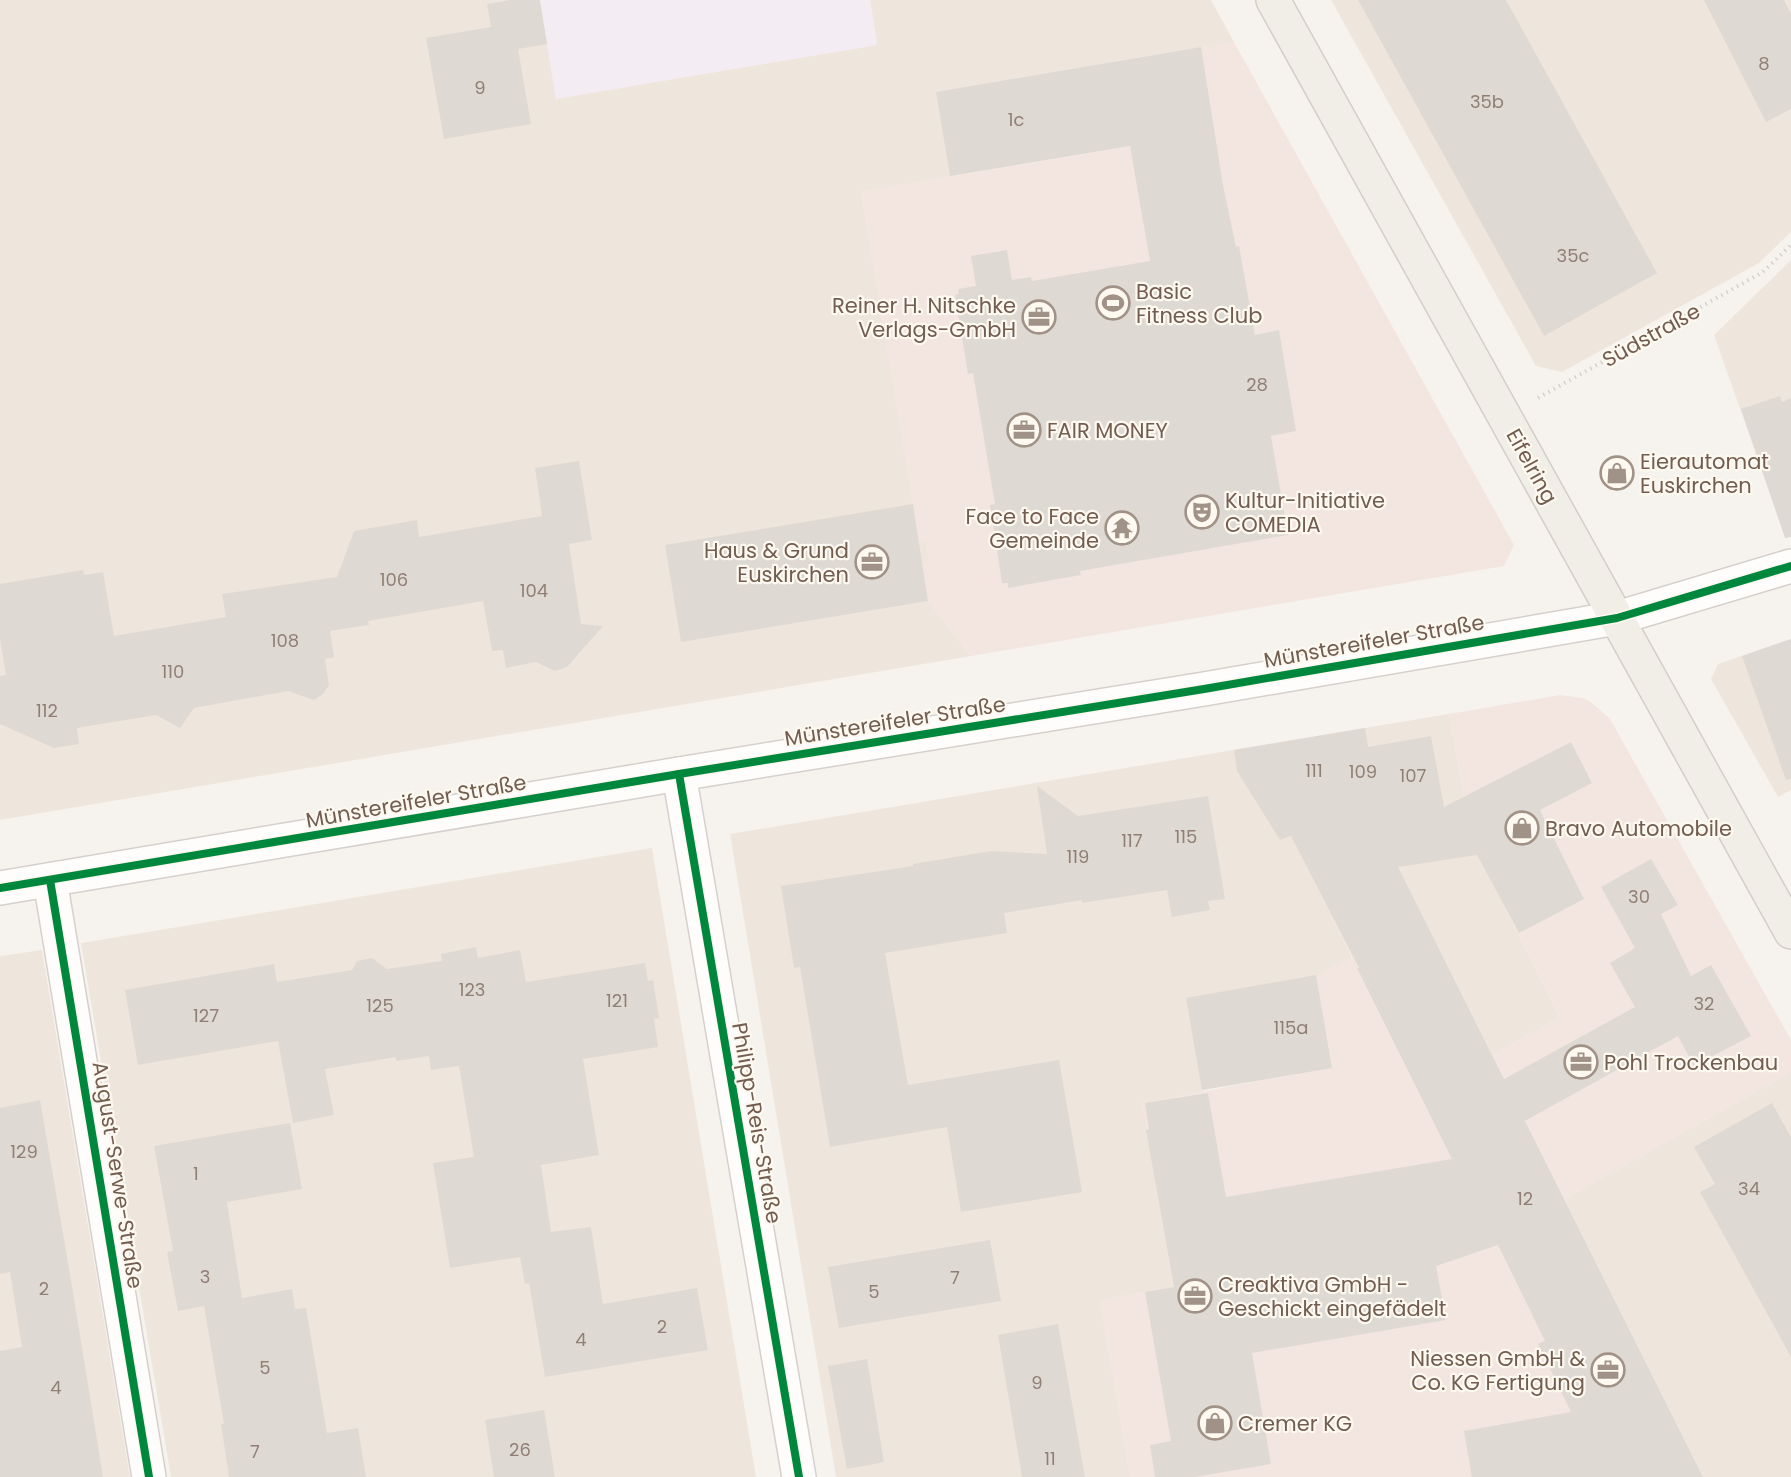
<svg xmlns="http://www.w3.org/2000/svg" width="1791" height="1477" viewBox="0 0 1791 1477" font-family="Poppins,sans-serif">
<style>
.residential{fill:#eee6dc}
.commercial{fill:#f3e6e0}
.education{fill:#f3ecf3}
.building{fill:#dfd9d4}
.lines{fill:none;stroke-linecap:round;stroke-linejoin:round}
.minor-casing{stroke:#d6d0cc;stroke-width:36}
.major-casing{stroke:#d5cec8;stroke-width:36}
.path{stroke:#d7d1cd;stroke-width:4;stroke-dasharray:1.5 4.5;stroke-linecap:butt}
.minor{stroke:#fefdfc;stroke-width:33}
.major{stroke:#f1ede7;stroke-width:33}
.cycleway-casing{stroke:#fdf8f0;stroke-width:11}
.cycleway{stroke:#00873e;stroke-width:8}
.labels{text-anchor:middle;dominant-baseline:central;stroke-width:4.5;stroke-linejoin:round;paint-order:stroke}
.number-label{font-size:18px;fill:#907f74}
.poi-label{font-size:21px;fill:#725d50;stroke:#fdf8f0;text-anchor:start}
.street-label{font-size:21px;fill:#725d50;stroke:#fdf8f0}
</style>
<rect width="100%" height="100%" fill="#f6f3ee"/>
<g class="residential">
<path d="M0,0H540L556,98L877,45L870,0H1211L1234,42L1116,61L1130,146L861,192L919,541L926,540L930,562L923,563L928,601L971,656L0,820Z"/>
<path d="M1331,0H1791V232L1759,263L1562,372L1536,366Z"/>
<path d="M1791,260V518L1780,522L1714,335Z"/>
<path d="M1791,639V790L1778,797L1711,679L1718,664Z"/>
<path d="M1449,714L1472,841L1560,1017L1492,1055L1403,878L1332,915L1352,958L1317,975L1332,1068L1203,1090L1174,1287L1100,1300L1130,1477H836L730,834Z"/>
<path d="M652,848L756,1477H171L81,943Z"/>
<path d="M42,950L130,1477H0V956Z"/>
<path d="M1791,1072V1477H1703L1564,1199Z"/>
</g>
<g class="commercial">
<path d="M1234,42L1514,545L1504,566L971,656L928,601L922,563L930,561L926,541L919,542L861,192L1130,146L1116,61Z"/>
<path d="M1560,695L1583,698L1591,702L1610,719L1791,1040V1072L1564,1199L1703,1477H1130L1100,1300L1173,1287L1142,1103L1332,1067L1316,975L1352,958L1332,916L1403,877L1492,1055L1560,1017L1472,841L1449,714Z"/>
</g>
<path class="education" d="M540,0H870L877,45L556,99Z"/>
<g class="building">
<path d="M510,0H540L547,44L518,49L531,124L444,139L426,38L491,27L487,4Z"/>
<path d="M1358,0H1506L1657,273L1544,336Z"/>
<path d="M1704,0H1784L1791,14V109L1766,122Z"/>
<path d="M1201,47L1223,185L1236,247L1239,246L1255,335L1279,330L1296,431L1271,436L1288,535L1080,571L1081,575L1008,588V583H1002L990,505L995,504L973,373L968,374L955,295L959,294L958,289L976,286L971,256L1007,250L1012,280L1031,277L1032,281L1150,261L1130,146L950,176L936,92Z"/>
<path d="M1780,396L1782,402L1791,398V537L1785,538L1741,409Z"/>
<path d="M579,461L592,540L569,544L581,624L603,626L567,667L555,671L536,662L506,668L503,650L492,651L483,601L368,621L369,625L330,631L334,657L325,659L329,685L323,694L314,700L288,691L194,708L180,728L156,715L77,728L79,744L54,748L0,724V676L6,675L0,639V584L83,570L84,575L103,572L114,636L226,617L222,594L337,577L354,531L417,520L419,537L542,516L535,468Z"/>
<path d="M913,504L928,601L681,642L665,545Z"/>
<path d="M1791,639V779L1786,780L1742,656Z"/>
<path d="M1365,728L1368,747L1431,736L1444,807L1571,742L1592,783L1540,810L1584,899L1519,933L1477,855L1398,867L1504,1079L1635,1007L1610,963L1635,948L1601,887L1651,859L1678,905L1661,914L1691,976L1711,965L1751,1036L1694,1066L1678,1036L1525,1121L1703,1477H1472L1464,1431L1571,1412L1538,1344L1545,1341L1498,1245L1436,1266L1446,1320L1252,1353L1271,1464L1195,1477H1155L1150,1445L1171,1441L1145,1292L1174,1287L1146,1130L1149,1129L1145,1103L1208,1093L1226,1197L1452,1159L1357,968H1359L1291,836L1280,840L1237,771L1234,750Z"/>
<path d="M1037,786L1078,816L1208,796L1225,899L1208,901L1210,910L1172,917L1167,890L1082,903V900L1004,913L1007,933L885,953L908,1085L1059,1060L1082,1192L961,1212L947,1127L830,1147L800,967L794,968L781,886L913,866V864L991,851L1047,854Z"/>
<path d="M476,947L478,958L520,950L526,982L645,963L648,981L653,980L659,1018L654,1019L658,1047L583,1059L599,1155L541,1165L551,1232L591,1227L603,1304L697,1288L708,1350L545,1377L529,1283L525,1284L520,1257L450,1268L433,1163L474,1157L459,1066L431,1070L429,1056L396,1061V1057L325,1069L334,1115L293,1123L278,1041L138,1065L125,990L274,964L277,982L352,970L357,961L372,958L387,969L442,961L441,954Z"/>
<path d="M1316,975L1332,1068L1202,1090L1186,998Z"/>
<path d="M40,1100L71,1280L103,1477H0V1351L22,1347L10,1272L0,1274V1108Z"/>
<path d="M1772,1103L1791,1137V1357L1700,1192L1715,1184L1694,1147Z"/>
<path d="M290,1123L302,1189L227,1202L242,1298L292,1289L295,1309L306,1308L327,1433L358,1428L366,1477H229L221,1424H224L204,1306L178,1311L167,1252L173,1251L154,1146Z"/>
<path d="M990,1240L1001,1301L839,1328L828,1267Z"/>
<path d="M1058,1324L1085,1477H1022L998,1335Z"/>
<path d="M867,1359L884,1462L847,1469L828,1366Z"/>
<path d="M544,1410L555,1477H494L485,1420Z"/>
</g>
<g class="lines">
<defs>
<g id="minor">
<path d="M679,774L799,1477"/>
<path d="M50,880L149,1477"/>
<path d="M0,888L679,774L1204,689L1617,618L1791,566"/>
</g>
<path id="major" d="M1273,0L1791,932"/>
</defs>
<use href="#minor" class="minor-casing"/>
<use href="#major" class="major-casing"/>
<path class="path" d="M1538,398L1763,272L1791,245"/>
<use href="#minor" class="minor"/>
<use href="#major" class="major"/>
<defs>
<g id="cycleway">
<path d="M679,774L799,1477"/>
<path d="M50,880L149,1477"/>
<path d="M0,888L679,774L1204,689L1617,618L1791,566"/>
</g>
</defs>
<use href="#cycleway" class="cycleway-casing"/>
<use href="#cycleway" class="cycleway"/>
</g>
<defs>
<symbol id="stadium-ring" viewBox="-11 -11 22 22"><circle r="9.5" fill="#fdf8f0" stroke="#a09287" stroke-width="1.5"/><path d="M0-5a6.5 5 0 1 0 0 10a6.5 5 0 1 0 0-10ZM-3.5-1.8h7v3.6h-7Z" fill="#a09287"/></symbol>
<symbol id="office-ring" viewBox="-11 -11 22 22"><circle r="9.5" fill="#fdf8f0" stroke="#a09287" stroke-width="1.5"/><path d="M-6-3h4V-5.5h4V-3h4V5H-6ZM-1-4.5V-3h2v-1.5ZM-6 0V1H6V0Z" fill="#a09287"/></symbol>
<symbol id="shop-ring" viewBox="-11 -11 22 22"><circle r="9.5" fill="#fdf8f0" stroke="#a09287" stroke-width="1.5"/><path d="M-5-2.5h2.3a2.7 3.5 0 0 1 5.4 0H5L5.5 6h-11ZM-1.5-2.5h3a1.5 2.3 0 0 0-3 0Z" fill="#a09287"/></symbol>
<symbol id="theatre-ring" viewBox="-11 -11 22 22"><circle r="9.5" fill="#fdf8f0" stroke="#a09287" stroke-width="1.5"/><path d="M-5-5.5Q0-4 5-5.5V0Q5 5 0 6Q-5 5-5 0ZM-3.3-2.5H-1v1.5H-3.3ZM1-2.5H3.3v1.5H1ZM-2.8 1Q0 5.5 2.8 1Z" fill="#a09287"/></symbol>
<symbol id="temple-ring" viewBox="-11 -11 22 22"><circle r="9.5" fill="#fdf8f0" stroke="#a09287" stroke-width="1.5"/><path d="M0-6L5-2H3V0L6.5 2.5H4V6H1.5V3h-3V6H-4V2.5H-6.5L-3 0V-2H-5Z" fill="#a09287"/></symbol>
</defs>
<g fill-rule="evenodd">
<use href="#stadium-ring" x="1094" y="284" width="38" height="38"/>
<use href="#office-ring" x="1020" y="298" width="38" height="38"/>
<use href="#office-ring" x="1005" y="411" width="38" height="38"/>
<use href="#shop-ring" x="1598" y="454" width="38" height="38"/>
<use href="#theatre-ring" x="1183" y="493" width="38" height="38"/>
<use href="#temple-ring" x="1103" y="509" width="38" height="38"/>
<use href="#office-ring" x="853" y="543" width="38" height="38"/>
<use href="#shop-ring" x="1503" y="809" width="38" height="38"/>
<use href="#office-ring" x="1562" y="1043" width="38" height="38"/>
<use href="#office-ring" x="1176" y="1277" width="38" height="38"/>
<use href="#office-ring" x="1589" y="1351" width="38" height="38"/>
<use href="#shop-ring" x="1196" y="1404" width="38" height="38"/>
</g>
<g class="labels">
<g class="number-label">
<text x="1764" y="63">8</text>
<text x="480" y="87">9</text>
<text x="1487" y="101">35b</text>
<text x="1016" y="119">1c</text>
<text x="1573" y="255">35c</text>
<text x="1257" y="384">28</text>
<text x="394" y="579">106</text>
<text x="534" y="590">104</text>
<text x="285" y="640">108</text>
<text x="173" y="671">110</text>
<text x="47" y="710">112</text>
<text x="1314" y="770">111</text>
<text x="1363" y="771">109</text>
<text x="1413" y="775">107</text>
<text x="1186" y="836">115</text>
<text x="1132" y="840">117</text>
<text x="1078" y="856">119</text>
<text x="1639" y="896">30</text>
<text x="472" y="989">123</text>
<text x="617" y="1000">121</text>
<text x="1704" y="1003">32</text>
<text x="380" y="1005">125</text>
<text x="206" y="1015">127</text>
<text x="1291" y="1027">115a</text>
<text x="24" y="1151">129</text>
<text x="196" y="1173">1</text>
<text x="1749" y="1188">34</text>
<text x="1525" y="1198">12</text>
<text x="205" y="1276">3</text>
<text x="955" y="1277">7</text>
<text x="44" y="1288">2</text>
<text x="874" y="1291">5</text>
<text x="662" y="1326">2</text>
<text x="581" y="1339">4</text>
<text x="265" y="1367">5</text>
<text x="1037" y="1382">9</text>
<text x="56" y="1387">4</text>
<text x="520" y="1449">26</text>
<text x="255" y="1451">7</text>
<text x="1050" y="1458">11</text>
</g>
<g class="poi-label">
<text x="1136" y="291">Basic<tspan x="1136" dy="24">Fitness Club</tspan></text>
<text x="1016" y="305" text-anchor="end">Reiner H. Nitschke<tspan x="1016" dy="24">Verlags-GmbH</tspan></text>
<text x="1047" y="430">FAIR MONEY</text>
<text x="1640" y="461">Eierautomat<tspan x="1640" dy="24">Euskirchen</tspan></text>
<text x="1225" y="500">Kultur-Initiative<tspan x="1225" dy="24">COMEDIA</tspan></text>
<text x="1099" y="516" text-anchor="end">Face to Face<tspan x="1099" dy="24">Gemeinde</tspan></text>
<text x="849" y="550" text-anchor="end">Haus &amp; Grund<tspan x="849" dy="24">Euskirchen</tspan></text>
<text x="1545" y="828">Bravo Automobile</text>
<text x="1604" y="1062">Pohl Trockenbau</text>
<text x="1218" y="1284">Creaktiva GmbH -<tspan x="1218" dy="24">Geschickt eingefädelt</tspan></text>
<text x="1585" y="1358" text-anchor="end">Niessen GmbH &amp;<tspan x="1585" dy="24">Co. KG Fertigung</tspan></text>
<text x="1238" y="1423">Cremer KG</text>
</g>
<g class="street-label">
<text transform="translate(1651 335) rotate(-29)">Südstraße</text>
<text transform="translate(1532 466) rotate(61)">Eifelring</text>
<text transform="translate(1374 641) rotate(-10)">Münstereifeler Straße</text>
<text transform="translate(895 721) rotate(-9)">Münstereifeler Straße</text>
<text transform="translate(416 801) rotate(-10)">Münstereifeler Straße</text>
<text transform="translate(757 1123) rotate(80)">Philipp-Reis-Straße</text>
<text transform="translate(118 1175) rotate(81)">August-Serwe-Straße</text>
</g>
</g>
</svg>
